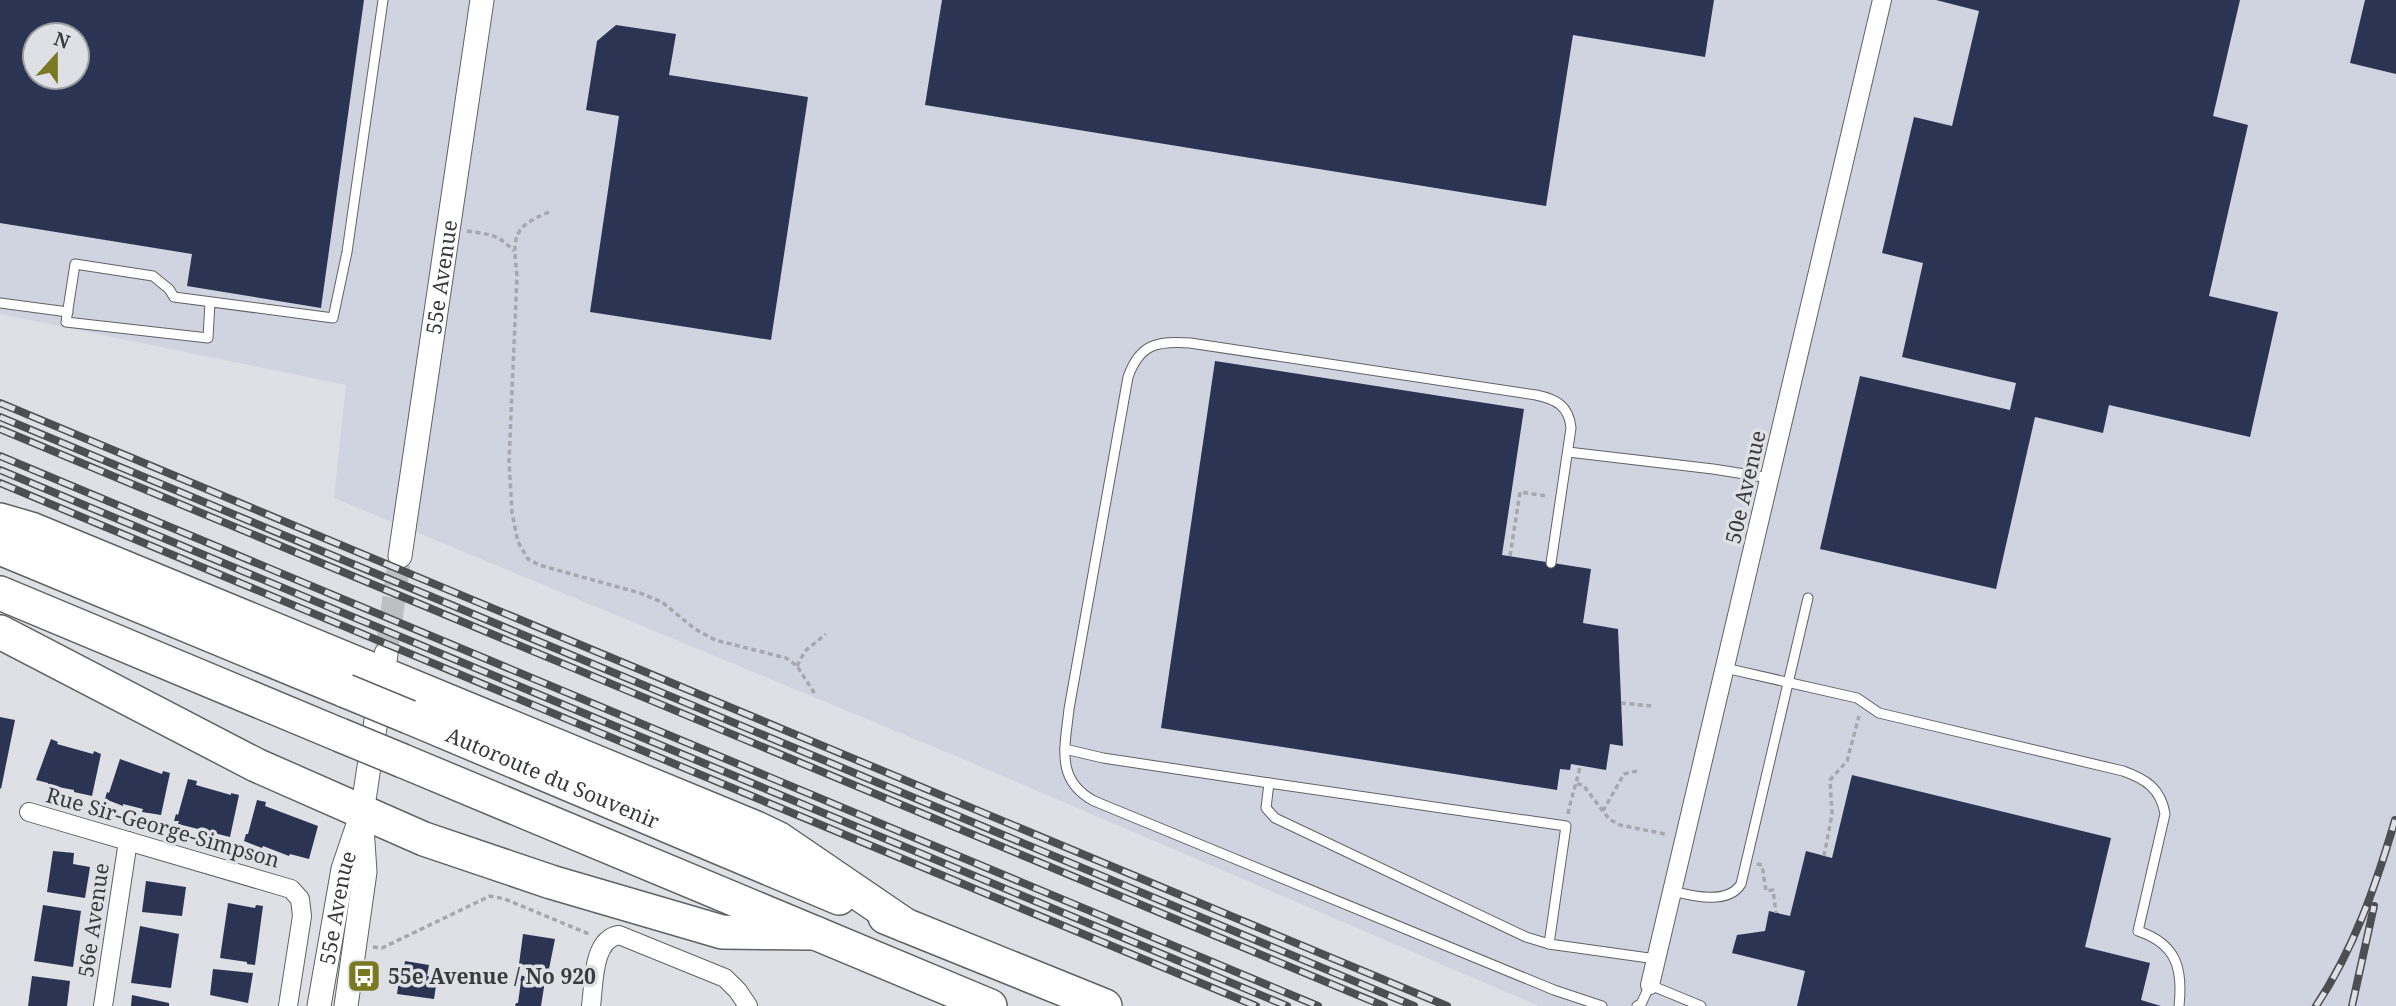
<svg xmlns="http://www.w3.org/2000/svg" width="2396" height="1006" viewBox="0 0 2396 1006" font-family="'Noto Serif',serif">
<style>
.built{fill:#d0d4e0;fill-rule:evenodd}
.building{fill:#2c3454;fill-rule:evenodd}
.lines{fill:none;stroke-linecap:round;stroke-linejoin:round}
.tertiary-tunnel{stroke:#bdbfc3;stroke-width:23;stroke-dasharray:23 11;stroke-linecap:butt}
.service-casing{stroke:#606166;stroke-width:11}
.minor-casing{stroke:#606166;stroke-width:20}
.tertiary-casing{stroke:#606166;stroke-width:25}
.motorway-casing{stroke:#606166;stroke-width:36}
.path{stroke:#a6a8ac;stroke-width:3.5;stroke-dasharray:5 3.5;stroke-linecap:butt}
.service{stroke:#fff;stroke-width:9}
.minor{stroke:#fff;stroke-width:18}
.tertiary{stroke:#fff;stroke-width:23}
.motorway{stroke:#fff;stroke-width:33}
.rail-casing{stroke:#4d4e51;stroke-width:8}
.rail{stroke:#dee0e5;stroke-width:5;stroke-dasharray:16;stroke-linecap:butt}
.motorway-bridge-casing{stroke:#606166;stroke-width:36;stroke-linecap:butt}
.motorway-bridge{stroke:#fff;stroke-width:33}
.labels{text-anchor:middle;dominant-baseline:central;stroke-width:7;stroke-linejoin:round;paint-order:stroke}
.street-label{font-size:21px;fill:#393a3c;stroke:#dee0e5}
.poi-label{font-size:21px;font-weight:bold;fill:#393a3c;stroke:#dee0e5;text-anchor:start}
</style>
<rect width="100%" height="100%" fill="#dee0e5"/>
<path class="built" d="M0,0H2396V1006H1539L963,759L334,498L346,385L0,314ZM35,35H77V77H35Z"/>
<g class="building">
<path d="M0,0H364L321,308L187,286L192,254L0,223ZM35,35H77V77H35Z"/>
<path d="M942,0H1714L1705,57L1573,35L1546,206L925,105Z"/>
<path d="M1936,0H2240L2213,116L2248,125L2209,296L2278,312L2250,437L2109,405L2103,433L2035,417L1996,589L1820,549L1860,376L2010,410L2016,383L1902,357L1923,263L1882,253L1914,117L1952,126L1979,11Z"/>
<path d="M2365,0H2396V74L2350,63Z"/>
<path d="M616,25L676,34L669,75L808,97L771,340L590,312L619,116L586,110L597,41Z"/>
<path d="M1215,361L1524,409L1502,555L1591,569L1583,623L1618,629L1623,746L1610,744L1606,770L1571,764L1570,770L1560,769L1557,790L1161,728Z"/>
<path d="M0,717L15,720L1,789L0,788Z"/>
<path d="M51,739L58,742L57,744L93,754L94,751L101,754L92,796L74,792V790L48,785V783L36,780Z"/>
<path d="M120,759L162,774L163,771L170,773L161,815L142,812L143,809L123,804V806L105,799L107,792L109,793Z"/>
<path d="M1852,775L2111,838L2085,947L2150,963L2141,1000L2161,1006H1797L1805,971L1732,953L1737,935L1765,931L1769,911L1790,916L1806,851L1832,858Z"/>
<path d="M188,779L197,781L196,785L231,795V793L239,795L230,837L178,824L179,821H174L176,814L178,815Z"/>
<path d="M257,800L266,802L265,806L318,826L309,859L290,854L289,856L263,846L262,848L244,841L246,834H248Z"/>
<path d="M53,851L74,853L73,864L90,867L85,898L47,892Z"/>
<path d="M146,881L186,887L182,916L142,912Z"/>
<path d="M228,903L255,908L256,905L263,906L255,965L247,964V962L220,958Z"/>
<path d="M43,905L81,911L73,967L34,961Z"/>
<path d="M140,926L179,934L171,988L131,983Z"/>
<path d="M523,934L555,939L549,969L519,964Z"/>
<path d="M405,961L429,965L427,976L437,979L434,999L397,994L400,972L403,973Z"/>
<path d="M213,969L253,973L248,1003L210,995Z"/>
<path d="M519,975L545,981L541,1006H515L516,1003H518L521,981L518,980Z"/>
<path d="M32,976L70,981L67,1006H28Z"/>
<path d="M132,995L169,1003V1006H131Z"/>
</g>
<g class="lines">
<path class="tertiary-tunnel" d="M386,654L400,556"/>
<defs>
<g id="service">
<path d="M210,302L208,338L66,322L75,264L153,276L169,289L174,297L333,318L347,252L383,0"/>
<path d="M0,303L68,312"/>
<path d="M1568,452L1713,469L1770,478"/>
<path d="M1551,563L1571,428C1569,406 1556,399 1536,395L1190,343C1158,341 1140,343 1128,377L1069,709C1065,747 1055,780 1094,801L1554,990L1602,1006"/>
<path d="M1725,668L1857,698L1879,713L2123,771C2146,779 2161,789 2165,814L2138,931C2177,944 2183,969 2179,1006"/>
<path d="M1065,749L1103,758L1269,783L1266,808L1275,818L1526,937L1549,944L1656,959"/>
<path d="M1269,783L1566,826L1549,944"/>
<path d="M1672,891C1692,896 1728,905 1741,884L1808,598"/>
<path d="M1637,1006L1641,1004L1650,985L1701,1006"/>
</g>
<g id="minor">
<path d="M29,812L291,889L300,899L302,916L288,1006"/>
<path d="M1650,985L1882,0"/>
<path d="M103,1006L128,841"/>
<path d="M591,1006C594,985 592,939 619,935L725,978L738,991L748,1006"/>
</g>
<g id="tertiary">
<path id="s1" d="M400,556L482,0"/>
<path id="s2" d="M319,1006L343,869L362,813L386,654"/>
<path d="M346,1006L365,872L362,827"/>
</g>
<g id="motorway">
<path d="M0,520L31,529L756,828L779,839L905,925"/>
<path d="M0,548L346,691"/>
<path d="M0,593L340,735"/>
<path d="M0,632L256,765L424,839L551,882L722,932L815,933"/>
<path id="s3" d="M409,717L839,898"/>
<path d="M403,761L990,1006"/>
<path d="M885,917L1105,1006"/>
</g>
</defs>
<use href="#service" class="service-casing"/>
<use href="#minor" class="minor-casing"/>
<use href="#tertiary" class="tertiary-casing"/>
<use href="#motorway" class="motorway-casing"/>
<g class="path">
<path d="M549,212C511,228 513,237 517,276L509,461L512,513L518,542L528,559L539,565L640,593L662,602L695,629L715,640L786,658L797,666L815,694"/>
<path d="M467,231C491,235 496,233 514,251"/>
<path d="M1510,556L1520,492L1547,496"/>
<path d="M797,666L805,651L826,634"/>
<path d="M1621,703L1651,706"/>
<path d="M1577,784L1583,785L1609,819L1620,825L1665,834"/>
<path d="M1603,811L1624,774L1637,771"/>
<path d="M1568,814C1571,797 1577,783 1580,766"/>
<path d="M1824,856L1832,814L1830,780L1847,761L1859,716"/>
<path d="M1757,864L1762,865L1766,891L1773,890L1776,913"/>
<path d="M373,947L382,948L490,896L505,899L589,934"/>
</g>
<use href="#service" class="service"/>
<use href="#minor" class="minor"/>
<use href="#tertiary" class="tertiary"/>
<use href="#motorway" class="motorway"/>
<defs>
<g id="rail">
<path d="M0,403L1447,1006"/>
<path d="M0,417L1414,1006"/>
<path d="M0,429L1384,1006"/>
<path d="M0,456L1318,1006"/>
<path d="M0,470L1287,1006"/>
<path d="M0,483L1256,1006"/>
<path d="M2316,1006C2354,949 2376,885 2395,820"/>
<path d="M2352,1006L2374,906"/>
</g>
</defs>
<use href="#rail" class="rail-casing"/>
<use href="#rail" class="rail"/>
<defs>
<g id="motorway-bridge">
<path d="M346,691L409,717"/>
<path d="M340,735L403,761"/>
</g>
</defs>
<use href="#motorway-bridge" class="motorway-bridge-casing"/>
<use href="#motorway-bridge" class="motorway-bridge"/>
</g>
<defs>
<symbol id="bus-square" viewBox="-11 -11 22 22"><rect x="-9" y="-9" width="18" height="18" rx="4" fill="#787921" stroke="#dee0e5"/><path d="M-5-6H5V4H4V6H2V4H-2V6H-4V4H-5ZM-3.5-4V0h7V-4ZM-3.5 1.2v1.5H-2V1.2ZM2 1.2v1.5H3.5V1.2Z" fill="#fff"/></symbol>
</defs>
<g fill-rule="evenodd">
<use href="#bus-square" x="345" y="957" width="38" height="38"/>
</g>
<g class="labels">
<g class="street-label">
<text stroke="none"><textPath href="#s1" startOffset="282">55e Avenue</textPath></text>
<text transform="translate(1745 487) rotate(-77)">50e Avenue</text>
<text stroke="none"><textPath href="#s3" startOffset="156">Autoroute du Souvenir</textPath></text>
<text transform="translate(163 827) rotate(16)">Rue Sir-George-Simpson</text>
<text stroke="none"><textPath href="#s2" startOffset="100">55e Avenue</textPath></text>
<text transform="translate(93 920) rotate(-82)">56e Avenue</text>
</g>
<g class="poi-label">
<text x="388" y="976">55e Avenue / No 920</text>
</g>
</g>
<g transform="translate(56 56) rotate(21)"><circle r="33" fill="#dee0e5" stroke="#9c9ea1" stroke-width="2"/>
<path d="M0-5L12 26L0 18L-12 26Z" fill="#787921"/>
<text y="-10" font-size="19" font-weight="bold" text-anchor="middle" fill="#393a3c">N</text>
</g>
</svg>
